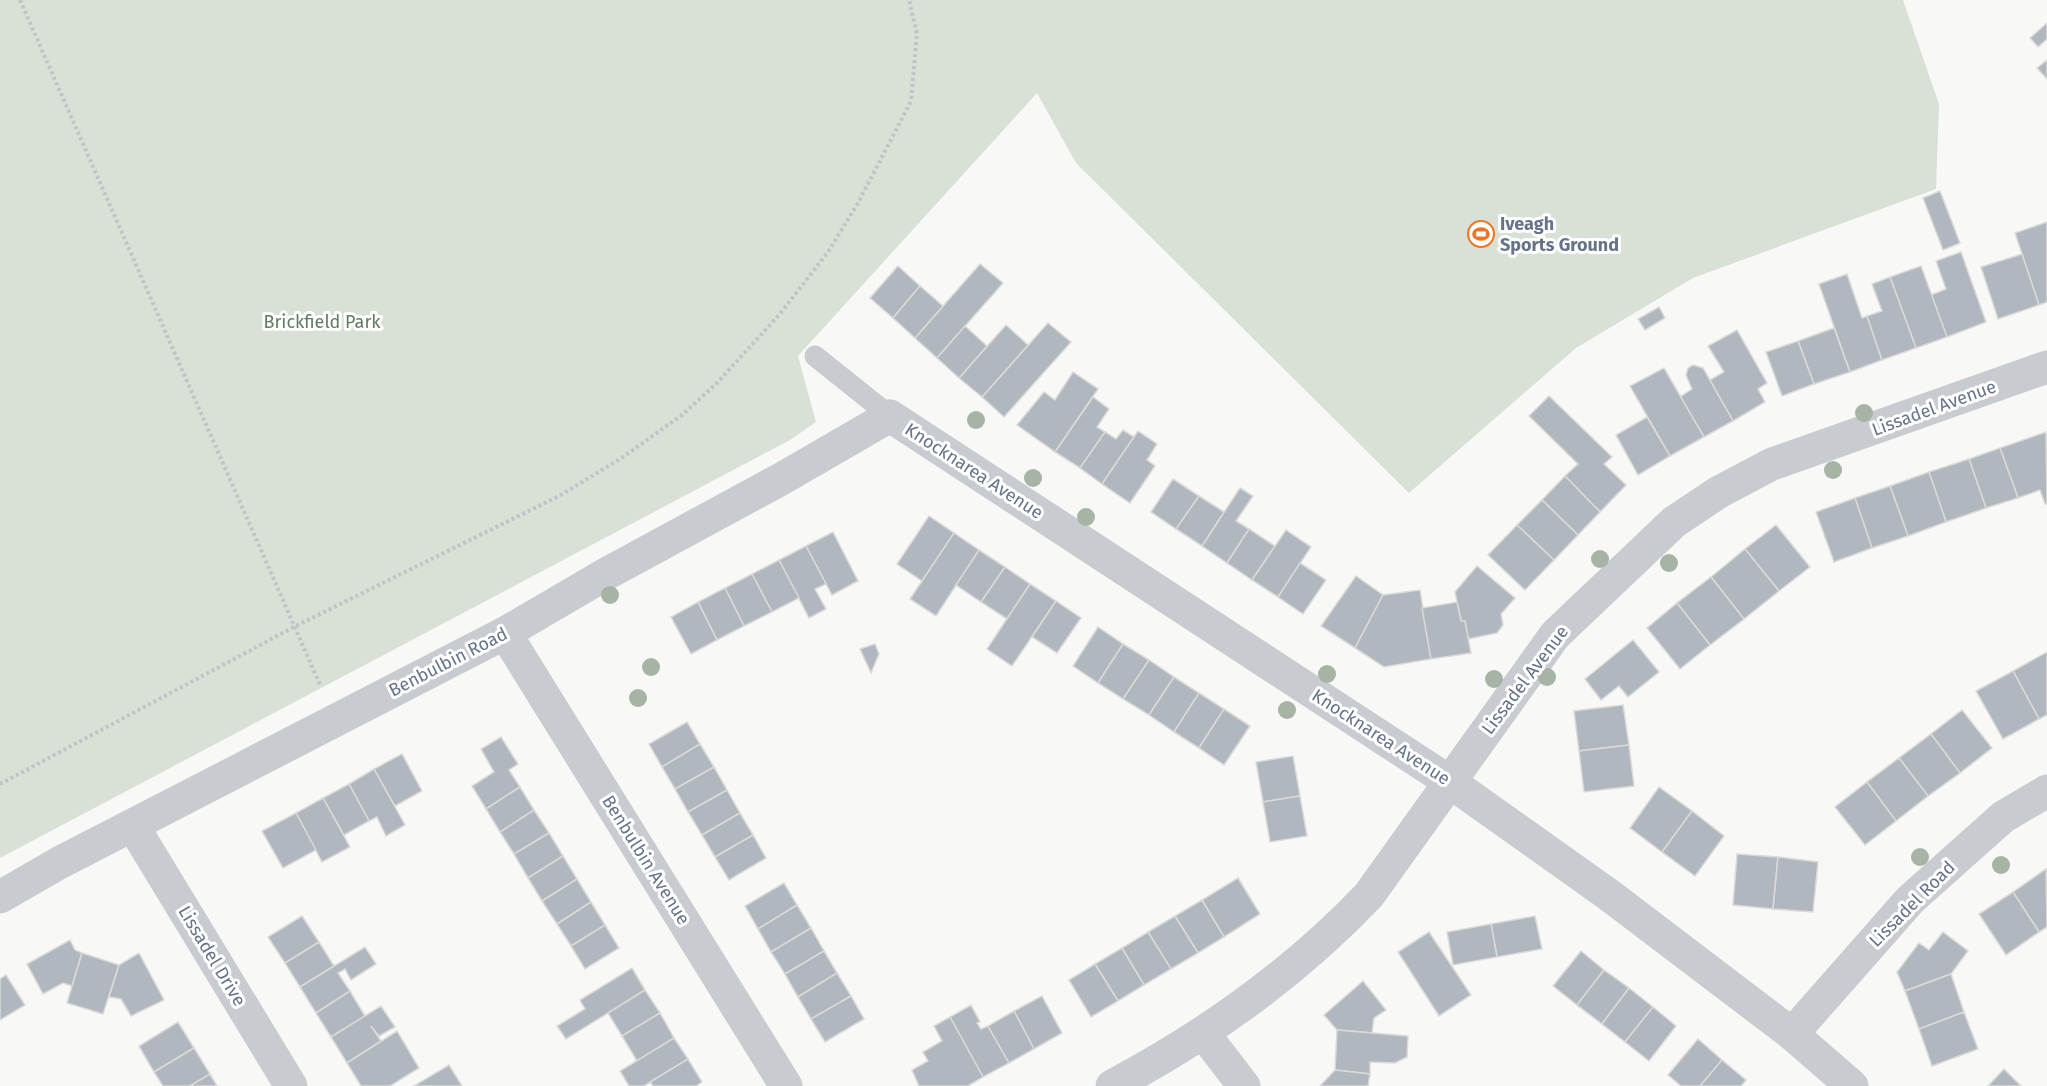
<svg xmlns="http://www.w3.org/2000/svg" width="2047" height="1086" viewBox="0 0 2047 1086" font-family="'Fira Sans',sans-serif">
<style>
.green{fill:#d9e1d7}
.building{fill:#b1b7bf;stroke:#dadbd8;stroke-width:1.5}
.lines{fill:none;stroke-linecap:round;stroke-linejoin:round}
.path{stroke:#c2c3c6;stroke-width:4;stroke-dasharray:3 3;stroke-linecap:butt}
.service{stroke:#c8cbcf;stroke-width:21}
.minor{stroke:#c8cbcf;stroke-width:33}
.tree{fill:#a6b3a5}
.labels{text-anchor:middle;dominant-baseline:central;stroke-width:6;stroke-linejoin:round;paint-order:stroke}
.poi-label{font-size:18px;font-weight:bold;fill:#667389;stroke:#fff;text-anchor:start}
.park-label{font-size:18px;fill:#627a62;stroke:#fff}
.street-label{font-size:18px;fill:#667389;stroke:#fff}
</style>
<rect width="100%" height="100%" fill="#f8f9f6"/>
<path class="green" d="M0,0H1903L1939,104L1936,189L1693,278L1576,348L1409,493L1076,163L1037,93L798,356L816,422L790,440L0,858Z"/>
<g class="building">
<path d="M2047,23V39L2038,47L2030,38Z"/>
<path d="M2047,60V79L2037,68Z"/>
<path d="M1940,191L1960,243L1943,250L1923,198Z"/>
<path d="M2047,222V302L2039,305L2015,233Z"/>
<path d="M1961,252L1986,322L1947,337L1931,295L1946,289L1936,261Z"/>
<path d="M2022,254L2039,305L1998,319L1981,267Z"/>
<path d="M980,264L1003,283L937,358L915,338Z"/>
<path d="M898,266L920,286L893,318L870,298Z"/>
<path d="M1921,266L1947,337L1916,348L1890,277Z"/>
<path d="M1847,274L1862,318L1867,316L1882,360L1850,372L1819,284Z"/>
<path d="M1890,277L1916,348L1882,360L1867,316L1882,311L1872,284Z"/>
<path d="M920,286L943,306L915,338L893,318Z"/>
<path d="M1659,307L1665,318L1645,330L1638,319Z"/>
<path d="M1048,323L1071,342L1004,417L982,397Z"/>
<path d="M1006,325L1028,345L982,397L959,378Z"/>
<path d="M965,326L987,346L959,378L937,358Z"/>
<path d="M1834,328L1850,372L1814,384L1798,341Z"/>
<path d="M1737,330L1767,383L1758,389L1765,402L1733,421L1710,380L1724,372L1708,346Z"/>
<path d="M1798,341L1814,384L1782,396L1766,352Z"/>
<path d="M1693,365L1703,368L1733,421L1704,437L1680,397L1692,389L1686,375L1688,368Z"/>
<path d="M1664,368L1704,437L1670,456L1630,386Z"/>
<path d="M1073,372L1098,389L1055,452L1017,425L1044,392L1055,400Z"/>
<path d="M1549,396L1612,457L1604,464L1626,485L1600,512L1565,476L1578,464L1529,416Z"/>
<path d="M1093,397L1109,409L1097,427L1105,432L1080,468L1055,452Z"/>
<path d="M1647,417L1670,456L1638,475L1616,435Z"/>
<path d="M1123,430L1134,437L1102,484L1080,468L1105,432L1116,439Z"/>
<path d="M1138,431L1157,444L1147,460L1155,466L1130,503L1102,484Z"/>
<path d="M2046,432L2047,504H2045L2040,490L2018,498L2000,448Z"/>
<path d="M2000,448L2018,498L1986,508L1969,459Z"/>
<path d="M1969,459L1986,508L1946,522L1929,472Z"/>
<path d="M1929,472L1946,522L1908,536L1890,486Z"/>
<path d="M1565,476L1600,512L1578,535L1542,500Z"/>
<path d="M1173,479L1199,496L1176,529L1151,512Z"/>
<path d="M1890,486L1908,536L1872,548L1855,498Z"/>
<path d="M1240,488L1253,496L1236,521L1249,529L1227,563L1202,546Z"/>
<path d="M1199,496L1224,512L1202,546L1176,529Z"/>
<path d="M1855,498L1872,548L1834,562L1816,512Z"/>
<path d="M1542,500L1578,535L1554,560L1517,525Z"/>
<path d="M929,516L954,533L922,581L897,564Z"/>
<path d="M1517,525L1554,560L1525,590L1488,555Z"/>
<path d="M1776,525L1810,567L1779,591L1745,549Z"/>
<path d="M1249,529L1275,546L1252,580L1227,563Z"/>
<path d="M1286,530L1311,547L1278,597L1252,580Z"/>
<path d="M833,532L858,581L832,595L806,546Z"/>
<path d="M954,533L979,550L936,616L910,599Z"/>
<path d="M806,546L826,584L815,589L826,609L809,618L779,560Z"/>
<path d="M1745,549L1779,591L1744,619L1711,577Z"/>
<path d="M979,550L1005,567L981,602L956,585Z"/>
<path d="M779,560L799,598L772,612L752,574Z"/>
<path d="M1300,563L1326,580L1303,614L1278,597Z"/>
<path d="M1477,566L1515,598L1501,614L1503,625L1497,633L1468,639L1465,621H1461L1455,592Z"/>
<path d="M1005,567L1030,584L1007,619L981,602Z"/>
<path d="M752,574L772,612L744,626L725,588Z"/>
<path d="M1356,576L1383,595L1355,648L1321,626Z"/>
<path d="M1711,577L1744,619L1710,645L1677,603Z"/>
<path d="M1030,584L1056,601L1012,666L987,649Z"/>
<path d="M725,588L744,626L717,640L698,602Z"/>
<path d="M1420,590L1431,659L1384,667L1355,648L1383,595Z"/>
<path d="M1056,601L1081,618L1057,653L1032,637Z"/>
<path d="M698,602L717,640L691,654L671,617Z"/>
<path d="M1457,602L1461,621H1465L1471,653L1431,659L1422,608Z"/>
<path d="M1677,603L1710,645L1680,669L1647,628Z"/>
<path d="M1098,627L1123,644L1098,683L1073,666Z"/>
<path d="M1633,640L1659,672L1628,697L1619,686L1601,700L1585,679Z"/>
<path d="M875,644L879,654L871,673L860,649Z"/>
<path d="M1123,644L1149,660L1123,699L1098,683Z"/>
<path d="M2047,652V715L2039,719L2013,671Z"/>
<path d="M1149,660L1174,677L1149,715L1123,699Z"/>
<path d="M2013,671L2039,719L2003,739L1976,691Z"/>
<path d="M1174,677L1199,693L1174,732L1149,715Z"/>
<path d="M1199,693L1224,709L1199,748L1174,732Z"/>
<path d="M1623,705L1629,745L1579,751L1574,711Z"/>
<path d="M1224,709L1250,726L1224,765L1199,748Z"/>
<path d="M1962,710L1992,748L1960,773L1931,734Z"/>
<path d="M687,722L700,744L662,767L649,744Z"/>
<path d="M1931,734L1960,773L1928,796L1899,758Z"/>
<path d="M501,737L518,764L509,770L520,787L486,809L472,786L494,772L481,749Z"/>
<path d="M700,744L714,767L675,789L662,767Z"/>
<path d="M1629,745L1634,786L1584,792L1579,751Z"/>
<path d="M402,754L422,791L395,806L374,769Z"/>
<path d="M1293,756L1300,796L1263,802L1256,762Z"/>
<path d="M1899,758L1928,796L1896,821L1867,782Z"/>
<path d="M714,767L727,790L688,812L675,789Z"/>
<path d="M374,769L405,825L386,836L377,817L369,821L349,784Z"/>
<path d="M1867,782L1896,821L1865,845L1835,807Z"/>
<path d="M349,784L369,821L344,835L323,798Z"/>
<path d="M520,787L534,810L500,832L486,809Z"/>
<path d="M1659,787L1692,811L1662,852L1630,828Z"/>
<path d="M727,790L740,813L702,835L688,812Z"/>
<path d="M1300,796L1307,836L1270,842L1263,802Z"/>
<path d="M323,798L350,847L322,862L296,813Z"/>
<path d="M534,810L549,833L514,854L500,832Z"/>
<path d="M1692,811L1724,836L1695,876L1662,852Z"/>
<path d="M296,813L316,850L283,868L262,831Z"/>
<path d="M740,813L753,835L715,857L702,835Z"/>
<path d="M549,833L563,856L528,878L514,854Z"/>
<path d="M753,835L766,858L729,880L715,857Z"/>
<path d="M1737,854L1778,857L1773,909L1733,905Z"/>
<path d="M563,856L577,879L542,901L528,878Z"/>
<path d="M1778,857L1818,862L1813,912L1773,909Z"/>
<path d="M2046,869L2047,927L2039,932L2013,892Z"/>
<path d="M1238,878L1260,914L1224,937L1202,900Z"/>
<path d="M577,879L591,902L557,924L542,901Z"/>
<path d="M784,883L797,905L758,929L745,906Z"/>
<path d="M2013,892L2039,932L2006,955L1979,914Z"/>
<path d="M1202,900L1224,937L1198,953L1175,916Z"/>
<path d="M591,902L605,925L571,946L557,924Z"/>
<path d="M797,905L811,928L771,952L758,929Z"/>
<path d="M302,916L319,942L285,963L268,937Z"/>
<path d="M1175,916L1198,953L1171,969L1148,932Z"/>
<path d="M1535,916L1542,949L1497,957L1491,924Z"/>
<path d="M1491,924L1497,957L1453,965L1447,932Z"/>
<path d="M605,925L619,948L585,969L571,946Z"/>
<path d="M811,928L824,951L785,974L771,952Z"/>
<path d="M1148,932L1171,969L1144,985L1122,948Z"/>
<path d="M1429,932L1471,995L1439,1016L1398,952Z"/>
<path d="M1943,932L1968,951L1951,974L1905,991L1897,972L1919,943L1929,950Z"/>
<path d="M70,940L75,950L82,953L72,986L63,983L43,994L27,964Z"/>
<path d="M319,942L334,966L300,987L285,963Z"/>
<path d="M365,947L376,964L351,980L345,969L338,973L350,991L316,1013L300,987Z"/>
<path d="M1122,948L1144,985L1118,1001L1095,964Z"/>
<path d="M824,951L837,973L798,997L785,974Z"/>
<path d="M1581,951L1604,970L1577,1005L1553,986Z"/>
<path d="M82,953L119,965L103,1014L67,1003Z"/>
<path d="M139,953L164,1000L131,1016L121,999L109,997L119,965Z"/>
<path d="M1095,964L1118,1001L1091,1017L1069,980Z"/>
<path d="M632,968L645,990L566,1039L557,1026L585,1009L580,1000Z"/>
<path d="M1604,970L1629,988L1602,1024L1577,1005Z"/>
<path d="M837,973L851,996L811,1019L798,997Z"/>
<path d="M1951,974L1964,1012L1919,1029L1905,991Z"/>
<path d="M6,975L25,1005L0,1020V979Z"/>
<path d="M1363,981L1386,1010L1374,1018L1372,1033L1337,1030L1324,1015Z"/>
<path d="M1629,988L1653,1007L1625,1042L1602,1024Z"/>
<path d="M645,990L660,1013L622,1036L608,1013Z"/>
<path d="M350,991L365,1016L331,1037L316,1013Z"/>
<path d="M851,996L864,1019L825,1042L811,1019Z"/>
<path d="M1042,996L1062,1033L1034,1049L1014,1011Z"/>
<path d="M971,1005L980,1022L977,1023L981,1029L988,1026L1009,1063L983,1077L950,1017Z"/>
<path d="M381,1006L395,1027L379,1036L371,1026L381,1041L347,1063L331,1037Z"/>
<path d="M1653,1007L1676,1026L1649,1061L1625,1042Z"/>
<path d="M1014,1011L1034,1049L1009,1063L988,1026Z"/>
<path d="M1964,1012L1978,1049L1932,1066L1919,1029Z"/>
<path d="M660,1013L674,1038L637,1061L622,1036Z"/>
<path d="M950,1017L983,1077L968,1086H919L912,1070L928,1061L923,1052L942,1041L934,1026Z"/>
<path d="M178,1022L194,1048L154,1072L139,1046Z"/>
<path d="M1337,1030L1408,1036L1407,1057L1395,1063L1370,1062V1074L1335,1070Z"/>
<path d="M397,1031L419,1068L390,1086H361L347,1063Z"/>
<path d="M674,1038L688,1059L644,1086H629L620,1071Z"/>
<path d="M1698,1039L1722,1060L1700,1086H1681L1668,1075Z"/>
<path d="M194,1048L210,1074L190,1086H163L154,1072Z"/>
<path d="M688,1059L702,1082L696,1086H653L650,1082Z"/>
<path d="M1722,1060L1746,1080L1741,1086H1700Z"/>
<path d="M449,1065L462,1086H414Z"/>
<path d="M2004,1069L2021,1086H1988Z"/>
<path d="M1335,1070L1370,1074L1368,1086H1320Z"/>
<path d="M210,1074L217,1086H190Z"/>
</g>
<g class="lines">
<g class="path">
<path d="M20,0L321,687"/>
<path d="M0,784L294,627L559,496L620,459L682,415L716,384L779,315L828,252L858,203L911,101L917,34L909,0"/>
</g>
<path class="service" d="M815,356L890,416"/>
<g class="minor">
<path d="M505,633L786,1086"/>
<path d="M133,826L291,1086"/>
<path d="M0,897L59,863L505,633L606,574L783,478L890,416L1450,782L1609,895L1792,1034L1852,1086"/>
<path d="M1204,1034L1244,1086"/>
<path d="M1792,1034L1910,900L2003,817L2047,791"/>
<path d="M1112,1086C1206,1036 1295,973 1369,895L1555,635L1674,522L1719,492L1772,464L2047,367"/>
</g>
</g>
<g class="tree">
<circle cx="1864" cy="413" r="9"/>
<circle cx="976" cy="420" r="9"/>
<circle cx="1833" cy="470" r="9"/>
<circle cx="1033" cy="478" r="9"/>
<circle cx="1086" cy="517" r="9"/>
<circle cx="1600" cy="559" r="9"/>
<circle cx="1669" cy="563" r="9"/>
<circle cx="610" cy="595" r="9"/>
<circle cx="651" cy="667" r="9"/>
<circle cx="1327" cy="674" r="9"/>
<circle cx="1547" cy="677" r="9"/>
<circle cx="1494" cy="679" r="9"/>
<circle cx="638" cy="698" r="9"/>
<circle cx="1287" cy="710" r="9"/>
<circle cx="1920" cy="857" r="9"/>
<circle cx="2001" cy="865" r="9"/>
</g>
<defs>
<symbol id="stadium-ring" viewBox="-11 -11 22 22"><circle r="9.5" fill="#fff" stroke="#ec7623" stroke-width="1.5"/><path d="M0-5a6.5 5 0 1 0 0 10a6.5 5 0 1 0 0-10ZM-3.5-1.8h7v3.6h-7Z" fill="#ec7623"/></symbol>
</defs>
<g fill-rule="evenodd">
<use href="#stadium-ring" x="1466" y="219" width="30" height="30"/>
</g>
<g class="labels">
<g class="poi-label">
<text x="1500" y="224">Iveagh<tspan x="1500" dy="21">Sports Ground</tspan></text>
</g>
<g class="park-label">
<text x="322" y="322">Brickfield Park</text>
</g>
<g class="street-label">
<text transform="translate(1934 408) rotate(-20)">Lissadel Avenue</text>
<text transform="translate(974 471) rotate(33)">Knocknarea Avenue</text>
<text transform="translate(448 662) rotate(-27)">Benbulbin Road</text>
<text transform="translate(1525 680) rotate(-53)">Lissadel Avenue</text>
<text transform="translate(1381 737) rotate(33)">Knocknarea Avenue</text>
<text transform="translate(646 860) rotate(58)">Benbulbin Avenue</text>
<text transform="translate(1912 904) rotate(-45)">Lissadel Road</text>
<text transform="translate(212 956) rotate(59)">Lissadel Drive</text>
</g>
</g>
</svg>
